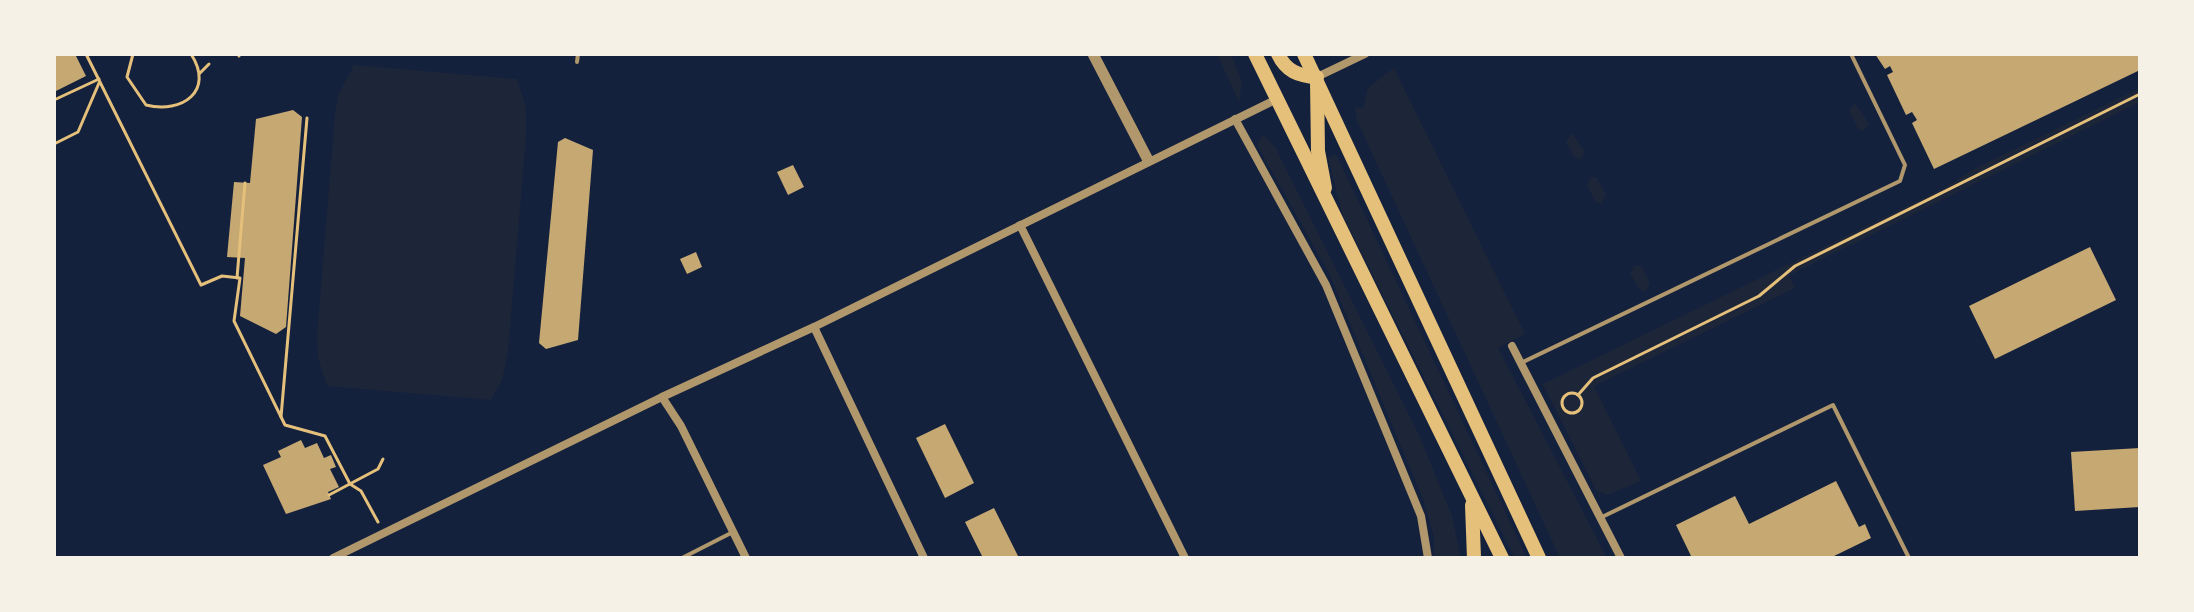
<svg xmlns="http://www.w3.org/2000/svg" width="2194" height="612" viewBox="0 0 2194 612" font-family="'Public Sans',sans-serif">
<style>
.green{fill:#1d2539}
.building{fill:#c6a872}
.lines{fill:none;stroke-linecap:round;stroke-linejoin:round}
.path{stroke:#e5c07b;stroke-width:3}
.service{stroke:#b1986c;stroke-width:4}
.minor{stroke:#b1986c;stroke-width:8}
.tertiary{stroke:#b1986c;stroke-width:11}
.trunk{stroke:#e5c07b;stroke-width:14}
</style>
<rect width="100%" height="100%" fill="#14213d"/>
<g class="green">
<path d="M1217,54H1231L1242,83L1239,102Z"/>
<path d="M354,65L517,79L526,107V137L508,352L502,380L491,400L327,386L318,358L317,335L335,114L338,95Z"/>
<path d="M1394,68L1525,334L1498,348L1607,558H1560L1357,121L1355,107L1363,108L1368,88Z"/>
<path d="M2140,88V102L1798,271L1789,276L1795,288L1594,386L1641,481L1607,495L1596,490L1543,384L1946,187L1974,169Z"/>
<path d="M1855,103L1869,124L1863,131L1858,129L1849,110Z"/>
<path d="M1572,133L1585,152L1580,160L1574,157L1566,142Z"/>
<path d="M1263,134L1275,147L1420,437L1452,516L1461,558H1434V536L1423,499L1329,273L1257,145Z"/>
<path d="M1336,154L1527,558H1515L1343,216L1328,158Z"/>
<path d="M1591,177L1597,178L1606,195L1601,204L1595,201L1587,185Z"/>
<path d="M1635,265L1641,266L1650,283L1645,292L1639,289L1630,273Z"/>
</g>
<g class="building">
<path d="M54,54H75L86,76L54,92Z"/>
<path d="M1875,54H2140V70L1934,169L1912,123L1917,120L1912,112L1906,115L1887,75L1893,72L1890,66L1885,69Z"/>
<path d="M293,110L302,117L286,327L276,334L240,316L245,258L227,257L234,182L250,183L256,119Z"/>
<path d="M565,138L593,150L578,340L546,349L539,343L558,142Z"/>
<path d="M793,165L804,187L788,195L777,172Z"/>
<path d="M2090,247L2116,300L1995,359L1969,306Z"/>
<path d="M696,252L702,267L687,274L680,259Z"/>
<path d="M945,424L974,483L945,498L916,438Z"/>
<path d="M301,440L305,448L317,443L324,458L331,455L336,467L330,469L339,487L328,492L331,499L286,514L263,465L281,457L278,451Z"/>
<path d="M2140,448V507L2075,511L2071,452Z"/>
<path d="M1836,481L1859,527L1865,524L1871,538L1830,558H1692L1676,525L1735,496L1749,524Z"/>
<path d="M994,508L1019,558H983L965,522Z"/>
</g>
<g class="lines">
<g class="path">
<path d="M86,54L201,285L222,276L240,278L234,321L285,425L325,436L350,484L361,491L378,522"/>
<path d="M133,54L127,77L146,105C182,114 215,91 191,54"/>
<path d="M239,56V54"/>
<path d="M200,73L209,64"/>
<path d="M54,100L99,79"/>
<path d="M54,144L78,132L99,83"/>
<path d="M237,278L245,183"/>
<circle cx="1572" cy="403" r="10"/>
<path d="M1578,395L1593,378L1759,296L1795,266L2140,94"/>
<path d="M281,417L307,118"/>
<path d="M329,495L378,469L383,459"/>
</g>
<g class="service">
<path d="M577,62L578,54"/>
<path d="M1523,362L1900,181L1905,165L1851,54"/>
<path d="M1602,517L1833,405L1909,558"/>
<path d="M682,558L733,532"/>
</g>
<g class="minor">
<path d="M1317,77L1365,54"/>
<path d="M1235,119L1326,285L1421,516L1428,558"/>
<path d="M1020,225L1185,558"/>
<path d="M814,327L924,558"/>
<path d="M1512,346L1621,558"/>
<path d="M662,397L681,426L746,558"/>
<path d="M333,558L662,397L814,327L1277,99"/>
</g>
<path class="tertiary" d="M1093,54L1148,160"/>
<g class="trunk">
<path d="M1255,54L1502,558"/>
<path d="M1278,54C1286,71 1298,76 1317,77"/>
<path d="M1304,54L1539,558"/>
<path d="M1317,82L1318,151L1325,188"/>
<path d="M1472,505L1474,558"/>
</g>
</g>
<rect width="2194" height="612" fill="none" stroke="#f6f1e7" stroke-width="112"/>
</svg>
